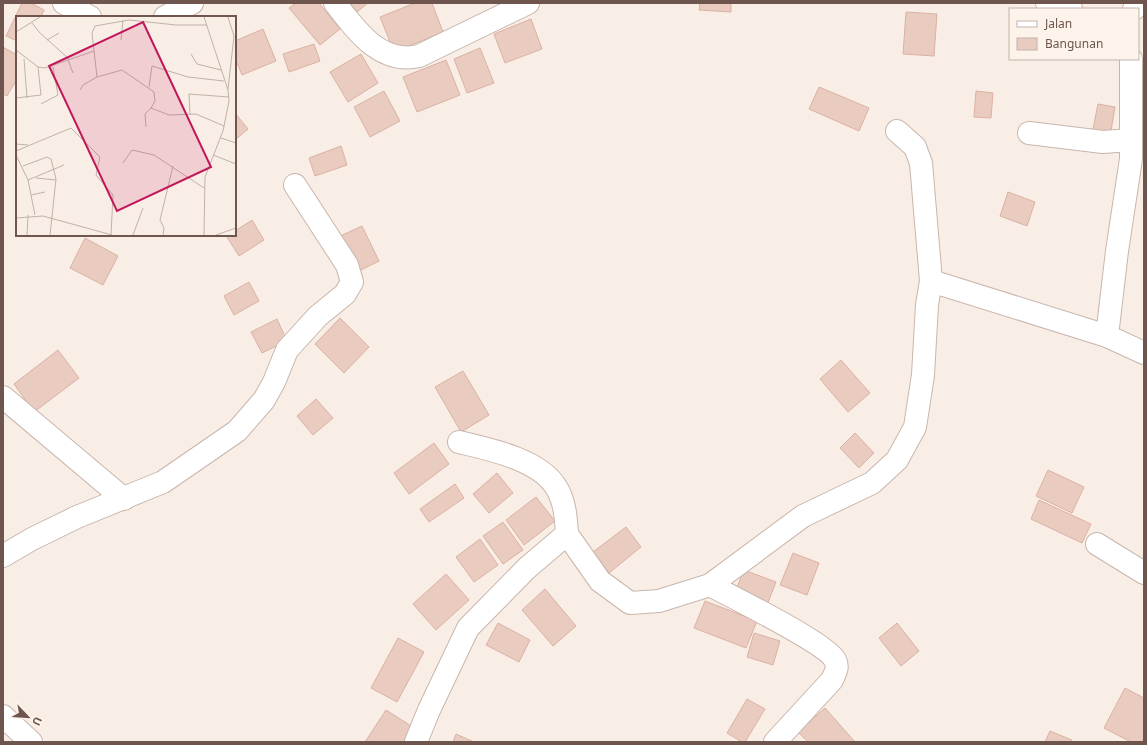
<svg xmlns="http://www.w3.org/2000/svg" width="1147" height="745" viewBox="0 0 1147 745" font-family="'Noto Sans',sans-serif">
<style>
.building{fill:#eacbc0;stroke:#dbb1a3}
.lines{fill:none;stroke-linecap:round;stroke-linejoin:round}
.minor-casing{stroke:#c8b6ad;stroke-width:24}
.minor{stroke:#fff;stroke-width:22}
.inset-road{fill:none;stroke:#c1b1a9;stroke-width:1}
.view{fill:#c2185b;fill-opacity:0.15;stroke:#c2185b;stroke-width:2}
.inset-edge{fill:none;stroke:#6e554e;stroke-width:2}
</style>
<rect width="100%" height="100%" fill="#f9eee5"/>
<g class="building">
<path d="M22,3H31L44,10L41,17H17V41L6,36Z"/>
<path d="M296,3H319L340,29L320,45L289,8Z"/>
<path d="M350,3H368L357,12Z"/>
<path d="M415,3H432L443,32L394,52L380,17Z"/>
<path d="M700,3H731V12L699,10Z"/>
<path d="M906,12L937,14L934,56L903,54Z"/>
<path d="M531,19L542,49L505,63L494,34Z"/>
<path d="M263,29L276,61L242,75L235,58V41Z"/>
<path d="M314,44L320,61L289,72L283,54Z"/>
<path d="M3,47L17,55V79L7,96L3,94Z"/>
<path d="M480,48L494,83L467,93L454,59Z"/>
<path d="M361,54L378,83L348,102L330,72Z"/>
<path d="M446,60L460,95L417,112L403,77Z"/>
<path d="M819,87L869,108L859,131L809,109Z"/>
<path d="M384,91L400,121L370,137L354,107Z"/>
<path d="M976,91L993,93L991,118L974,117Z"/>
<path d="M1098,104L1115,107L1110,137L1092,134Z"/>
<path d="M235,113L248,129L235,140Z"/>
<path d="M341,146L347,165L315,176L309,158Z"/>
<path d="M1008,192L1035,202L1027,226L1000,216Z"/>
<path d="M252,220L264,240L239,256L227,237L235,235V231Z"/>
<path d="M362,226L379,261L353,274L336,238Z"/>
<path d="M85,238L118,256L103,285L70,268Z"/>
<path d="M249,282L259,301L234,315L224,296Z"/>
<path d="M340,318L369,347L344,373L315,344Z"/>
<path d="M277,319L287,341L262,353L251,332Z"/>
<path d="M58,350L79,378L34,412L14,384Z"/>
<path d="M841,360L870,393L848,412L820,379Z"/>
<path d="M463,371L489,415L461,432L435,387Z"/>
<path d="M316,399L333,418L313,435L297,416Z"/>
<path d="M855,433L874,453L859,468L840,448Z"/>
<path d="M434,443L449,464L409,494L394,473Z"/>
<path d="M1048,470L1084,487L1072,513L1036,496Z"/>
<path d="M497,473L513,493L489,513L473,494Z"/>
<path d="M455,484L464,498L429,522L420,509Z"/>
<path d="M536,497L555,521L524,545L506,520Z"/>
<path d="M1039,500L1091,524L1082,543L1031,519Z"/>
<path d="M503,522L523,550L503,564L483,536Z"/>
<path d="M626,527L641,547L609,573L593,552Z"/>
<path d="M480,539L498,565L474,582L456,557Z"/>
<path d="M793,553L819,563L807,595L780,585Z"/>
<path d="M744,570L776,582L767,605L735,592Z"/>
<path d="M446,574L469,600L436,630L413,604Z"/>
<path d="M545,589L576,626L553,646L522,610Z"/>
<path d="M705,601L757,621L746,648L694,628Z"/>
<path d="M498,623L530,640L519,662L486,645Z"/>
<path d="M897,623L919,651L901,666L879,638Z"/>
<path d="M754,633L780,641L773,665L747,657Z"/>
<path d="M398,638L424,652L397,702L371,688Z"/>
<path d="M1125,688L1144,698V738L1142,742H1131L1104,728Z"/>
<path d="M747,699L765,709L745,742H742L727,733Z"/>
<path d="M825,708L855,742H808L798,732Z"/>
<path d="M386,710L416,729L408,742H365Z"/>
<path d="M1050,731L1072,740L1071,742H1045Z"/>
<path d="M456,734L474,742H453Z"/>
</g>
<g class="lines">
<defs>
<g id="minor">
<path d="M64,3L90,17"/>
<path d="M335,3C356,30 380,65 419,56L528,3"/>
<path d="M1047,3L1071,9"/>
<path d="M1134,9L1136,3"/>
<path d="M165,17L192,3"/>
<path d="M897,131L915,147L921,163L931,281"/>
<path d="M1029,133L1103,142L1131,140"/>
<path d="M1107,336L1117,251L1131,159V59"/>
<path d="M3,397L124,499"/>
<path d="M459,442C488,449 539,459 556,487C565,501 566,518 567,534"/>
<path d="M1097,544L1144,573"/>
<path d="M3,556L32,539L77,517L163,482L237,431L264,400L274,382L287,350L318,316L345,294L352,282L347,265L295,185"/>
<path d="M710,585C732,597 826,643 835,660C839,668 835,673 832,680L775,742"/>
<path d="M3,716L31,742"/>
<path d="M416,742L429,710L468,628L527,568L567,534L600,581L630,603L659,601L710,585L803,516L872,483L897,460L915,427L923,375L927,305L931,281L1107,336L1144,353"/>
</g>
</defs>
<use href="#minor" class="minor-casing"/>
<use href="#minor" class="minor"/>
</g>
<g transform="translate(16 16)">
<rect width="220" height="220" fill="#f9eee5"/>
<path class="inset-road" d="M188,1L212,74L213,85L207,115L189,161L188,219M212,1L218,20L212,73M16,7L23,16L53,43M191,9H160L113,4L79,10L76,17L81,61L106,54L138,76L139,85L135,92L153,99L180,98L208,110M0,16L24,1M31,24L43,17M105,24L107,4M0,34L22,51L29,52L78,35M175,38L181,48L205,54M8,43L11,82M52,44L57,57M133,71L136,50L172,61L208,65M64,74L67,69L81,61M0,82L25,79L22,51M25,88L42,79L37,51M174,99L173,78L213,81M130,111L129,98L135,92M205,122L220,127M0,128L12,129M0,135L55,112L84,141L80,159L97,179L95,219M0,139L12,164L19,199M197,139L220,148M107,147L116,134L138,139L188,172M7,150L31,141L35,143L40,163L34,219M20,162L40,164M12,164L48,149M15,179L29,176M0,202L27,200L96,219M11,219L12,199M117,219L127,192M147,219L148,212L144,204L157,150M200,219L220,212"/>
<path class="view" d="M127,6L195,151L101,195L33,50Z"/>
<rect width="220" height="220" class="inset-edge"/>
</g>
<rect width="1147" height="745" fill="none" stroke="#6e554e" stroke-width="8"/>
<rect x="1009" y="8" width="130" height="52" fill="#fcf3ea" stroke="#c3b4ac"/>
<rect x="1017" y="21" width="20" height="6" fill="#ffffff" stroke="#c3b4ac"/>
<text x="1045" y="28" font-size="12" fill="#6e554e">Jalan</text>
<rect x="1017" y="38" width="20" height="12" fill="#eacbc0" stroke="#c3b4ac"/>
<text x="1045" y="48" font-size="12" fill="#6e554e">Bangunan</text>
<g transform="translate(28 717) rotate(115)" stroke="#fcf3ea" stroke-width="3" paint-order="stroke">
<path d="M0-3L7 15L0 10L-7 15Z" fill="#6e554e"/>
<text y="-6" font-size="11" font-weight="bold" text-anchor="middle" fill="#6e554e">U</text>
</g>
</svg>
